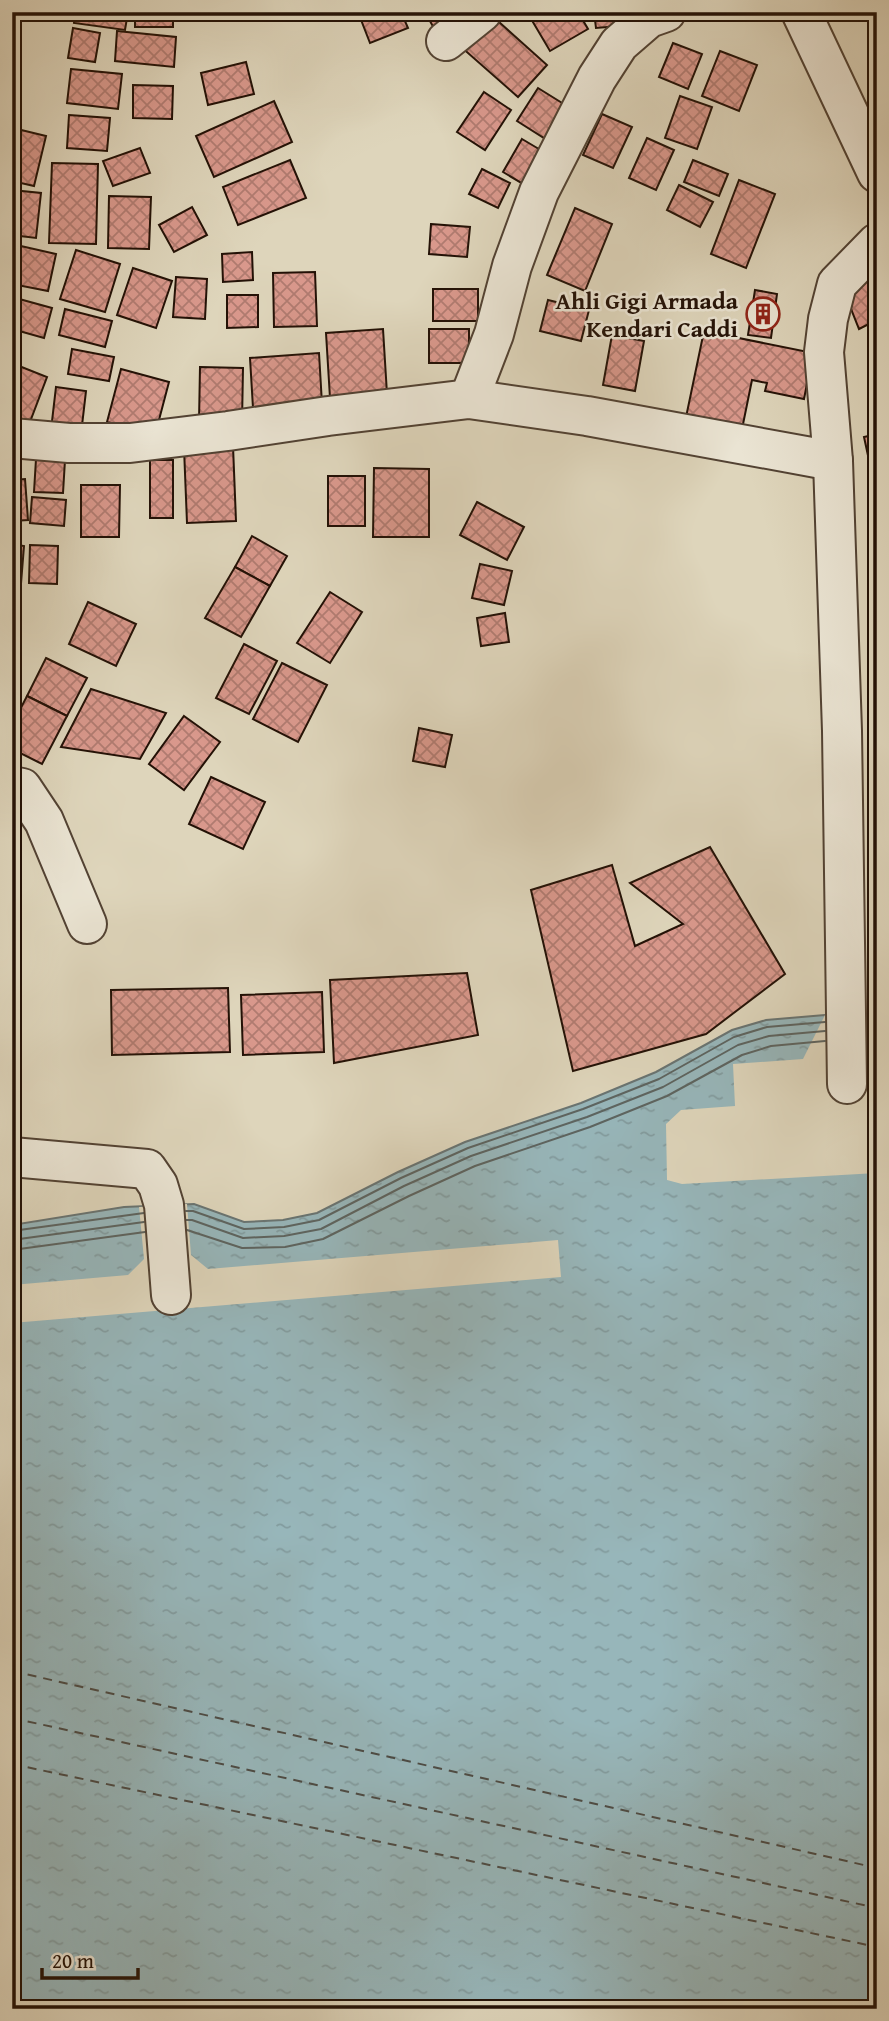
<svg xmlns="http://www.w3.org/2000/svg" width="889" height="2021" viewBox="0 0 889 2021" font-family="'Gentium Book Plus',serif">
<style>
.water{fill:url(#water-ripples);stroke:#697472;stroke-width:2}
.pier{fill:#ded5bb}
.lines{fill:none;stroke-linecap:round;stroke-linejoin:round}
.shore{stroke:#5d6460;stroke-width:2}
.ferry{stroke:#4c4b45;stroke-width:2;stroke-dasharray:9 7;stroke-linecap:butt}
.building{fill:url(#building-cross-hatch);stroke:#231106;stroke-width:2}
.minor-casing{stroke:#524233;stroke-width:42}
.minor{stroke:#eae4d3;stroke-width:38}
.labels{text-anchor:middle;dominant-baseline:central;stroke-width:5;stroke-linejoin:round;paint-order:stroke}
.poi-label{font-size:24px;font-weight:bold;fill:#231106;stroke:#eae4d3;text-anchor:end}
</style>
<defs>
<pattern id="water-ripples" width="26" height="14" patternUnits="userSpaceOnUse" patternTransform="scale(1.75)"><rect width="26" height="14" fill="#97b6ba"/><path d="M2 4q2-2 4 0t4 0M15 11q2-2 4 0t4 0" fill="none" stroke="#829b9e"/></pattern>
<pattern id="building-cross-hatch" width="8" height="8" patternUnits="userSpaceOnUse" patternTransform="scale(1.75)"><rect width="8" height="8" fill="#d9988c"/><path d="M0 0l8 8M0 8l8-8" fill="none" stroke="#b07b70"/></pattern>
</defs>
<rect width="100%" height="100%" fill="#ded5bb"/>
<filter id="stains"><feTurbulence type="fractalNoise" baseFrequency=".00286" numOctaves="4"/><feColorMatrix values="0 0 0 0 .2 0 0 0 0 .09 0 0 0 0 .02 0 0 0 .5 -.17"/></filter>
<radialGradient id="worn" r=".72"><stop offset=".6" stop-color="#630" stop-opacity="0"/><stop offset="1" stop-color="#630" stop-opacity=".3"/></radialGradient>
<path class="water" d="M825,1015L877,1016V2009H12V1225L124,1207L194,1204L244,1222L283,1220L317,1213L398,1172L465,1142L581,1103L656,1072L732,1030L766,1020Z"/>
<g class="pier">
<path d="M825,1015H845L877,1046V1173L682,1184L667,1180L666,1124L681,1110L735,1106L733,1064L803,1059Z"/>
<path d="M187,1204L191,1255L208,1269L558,1240L561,1277L12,1323V1285L128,1275L144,1259L139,1207Z"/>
</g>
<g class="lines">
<g class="shore">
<path d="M186,1211H193L244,1229L284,1227L319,1220L401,1178L468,1148L583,1109L659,1079L734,1037L767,1027L825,1022"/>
<path d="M186,1220H192L243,1238L284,1236L321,1229L404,1186L471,1156L587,1117L663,1087L738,1045L769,1036L825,1031"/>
<path d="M187,1230L242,1248L285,1247L323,1239L409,1196L475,1166L590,1127L667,1096L742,1055L771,1046L825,1041"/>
<path d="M12,1231L144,1213"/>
<path d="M12,1240L144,1222"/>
<path d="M12,1250L145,1232"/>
</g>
<g class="ferry">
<path d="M12,1671L877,1868"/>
<path d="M12,1718L877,1908"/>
<path d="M12,1764L877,1947"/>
</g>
</g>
<g class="building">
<path d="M75,12H128L125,30L74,23Z"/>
<rect x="135" y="12" width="38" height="15"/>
<path d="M358,12H401L408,28L370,43Z"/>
<path d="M425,12H471L436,32Z"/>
<path d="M527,12H578L588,29L550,51Z"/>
<path d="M594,12H630L632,25L596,28Z"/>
<path d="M489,13L547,65L518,97L460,46Z"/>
<path d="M73,28L100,33L95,62L68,58Z"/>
<path d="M117,31L176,37L174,67L115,61Z"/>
<path d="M12,34L19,35L12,61Z"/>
<path d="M673,43L702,54L688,89L659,77Z"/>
<path d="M720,51L757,65L739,111L702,96Z"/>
<path d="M246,62L254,94L208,105L201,73Z"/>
<path d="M71,69L122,74L118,109L67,103Z"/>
<path d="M133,85L173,86L172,119L133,118Z"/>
<path d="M538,88L575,111L555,145L517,121Z"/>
<path d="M484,92L511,110L485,150L457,132Z"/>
<path d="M680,96L712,107L697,149L665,138Z"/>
<path d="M274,101L292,142L214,177L196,136Z"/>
<path d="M602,114L632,127L613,168L583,155Z"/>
<path d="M69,115L110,118L107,151L67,148Z"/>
<path d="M13,128L46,136L34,186L12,181Z"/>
<path d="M647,138L674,150L656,190L629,178Z"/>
<path d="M522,139L549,155L530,188L503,172Z"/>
<path d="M140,148L150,173L113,186L103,161Z"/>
<path d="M290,160L306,198L238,225L223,187Z"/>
<path d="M693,160L728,174L719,196L684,182Z"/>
<path d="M52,163L98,164L96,244L49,243Z"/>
<path d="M482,169L510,183L498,208L469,194Z"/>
<path d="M739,180L775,194L746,268L711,254Z"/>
<path d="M679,185L713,202L700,227L667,210Z"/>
<path d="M12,190L41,193L36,238L12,235Z"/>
<path d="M109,196L151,197L149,249L108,248Z"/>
<path d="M192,207L207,235L174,252L159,225Z"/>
<path d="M575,208L612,224L585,291L547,275Z"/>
<path d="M431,224L470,227L467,257L429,254Z"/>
<path d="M12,244L56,254L48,291L12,284Z"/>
<path d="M76,250L120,264L105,312L60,299Z"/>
<path d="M252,252L253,280L223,282L222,254Z"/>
<path d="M133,268L172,281L156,328L117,315Z"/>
<path d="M315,272L317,326L274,327L273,273Z"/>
<path d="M176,277L207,279L205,319L173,317Z"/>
<path d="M877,277V320L859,329L842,286Z"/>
<rect x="433" y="289" width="45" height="32"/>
<path d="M755,290L777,294L771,338L748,335Z"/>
<path d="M227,295H258V327L227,328Z"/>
<path d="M12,297L52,308L44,338L12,329Z"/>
<path d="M548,300L589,310L581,341L540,331Z"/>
<path d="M65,309L112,321L105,347L59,335Z"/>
<path d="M877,325V347L869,328Z"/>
<path d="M383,329L387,394L330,398L326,333Z"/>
<rect x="429" y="329" width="40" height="34"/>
<path d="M704,331L813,353L804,399L765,391L767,383L752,380L741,434L685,422Z"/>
<path d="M612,335L644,341L635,391L603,385Z"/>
<path d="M72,349L114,357L109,381L68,374Z"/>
<path d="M319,353L322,404L253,408L250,358Z"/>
<path d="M14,364L47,377L25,435L12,431V370Z"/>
<path d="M200,367L243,368L242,423L199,422Z"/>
<path d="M121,369L169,382L155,435L107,422Z"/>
<path d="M56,387L86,391L81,434L51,430Z"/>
<path d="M877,434V473L872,474L864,437Z"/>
<path d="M233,446L236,521L187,523L184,448Z"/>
<path d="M36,459L65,460L63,493L34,492Z"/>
<rect x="150" y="460" width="23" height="58"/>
<path d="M374,468L429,469V537H373Z"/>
<rect x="328" y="476" width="37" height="50"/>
<path d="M25,479L28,520L12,521V480Z"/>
<path d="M81,485H120L119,537H81Z"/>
<path d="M32,497L66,500L64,526L30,523Z"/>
<path d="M477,502L524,527L507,560L460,535Z"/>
<path d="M252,536L287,556L270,586L235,567Z"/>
<path d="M12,544L24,546L20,596L12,595Z"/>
<path d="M30,545L58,546L57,584L29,583Z"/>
<path d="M480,564L512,571L504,605L472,598Z"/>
<path d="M235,567L270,586L241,637L205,618Z"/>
<path d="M330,592L362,612L330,663L297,643Z"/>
<path d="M88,602L136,624L116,666L69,644Z"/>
<path d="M505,613L509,642L481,646L477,618Z"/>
<path d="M244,644L277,661L249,714L216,698Z"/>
<path d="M46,658L87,678L67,716L27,696Z"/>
<path d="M282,663L327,685L298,742L253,719Z"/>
<path d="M91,689L166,713L140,759L61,747Z"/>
<path d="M27,696L67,716L42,764L12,749V725Z"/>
<path d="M184,716L220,742L184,790L149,764Z"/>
<path d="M419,728L452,735L445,767L413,761Z"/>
<path d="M211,777L265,802L243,849L189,824Z"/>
<path d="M710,847L785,974L706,1034L573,1071L531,890L612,865L635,946L683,924L630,883Z"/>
<path d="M467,973L478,1035L334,1063L330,980Z"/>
<path d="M228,988L230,1052L112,1055L111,990Z"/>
<path d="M322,992L324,1052L243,1055L241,995Z"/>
</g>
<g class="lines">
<defs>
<g id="minor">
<path d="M801,12L877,173"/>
<path d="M446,41L482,12"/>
<path d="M469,399L494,334L512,266L539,192L597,78L619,44L649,18L666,12"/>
<path d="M12,438L69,443H130L228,431L328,416L469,399L587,416L833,461L824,352L828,319L837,284L877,243"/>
<path d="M833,461L842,731L847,1084"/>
<path d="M12,786L22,788L44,821L87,924"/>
<path d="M12,1157L147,1169L158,1185L164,1205L171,1295"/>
</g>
</defs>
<use href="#minor" class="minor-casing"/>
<use href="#minor" class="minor"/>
</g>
<defs>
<symbol id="building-ring" viewBox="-11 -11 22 22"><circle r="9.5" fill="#eae4d3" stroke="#8f2418" stroke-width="1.5"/><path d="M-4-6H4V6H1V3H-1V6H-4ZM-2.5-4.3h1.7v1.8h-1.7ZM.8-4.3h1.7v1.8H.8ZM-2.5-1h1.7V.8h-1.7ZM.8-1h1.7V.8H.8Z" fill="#8f2418"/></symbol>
</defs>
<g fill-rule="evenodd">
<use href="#building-ring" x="744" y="295" width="38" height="38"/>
</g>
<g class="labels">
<g class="poi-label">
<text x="738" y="300">Ahli Gigi Armada<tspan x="738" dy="28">Kendari Caddi</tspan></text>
</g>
</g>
<rect width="889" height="2021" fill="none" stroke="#ded5bb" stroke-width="42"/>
<rect x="14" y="14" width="861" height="1993" fill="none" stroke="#231106" stroke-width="3.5"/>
<rect x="21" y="21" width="847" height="1979" fill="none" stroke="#231106" stroke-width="2"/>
<path d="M42 1968v10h96v-10" fill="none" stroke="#231106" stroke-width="3.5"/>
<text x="52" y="1968" font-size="21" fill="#231106" stroke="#eae4d3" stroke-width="5" paint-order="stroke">20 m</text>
<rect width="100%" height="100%" filter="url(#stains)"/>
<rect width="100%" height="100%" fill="url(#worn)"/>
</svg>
